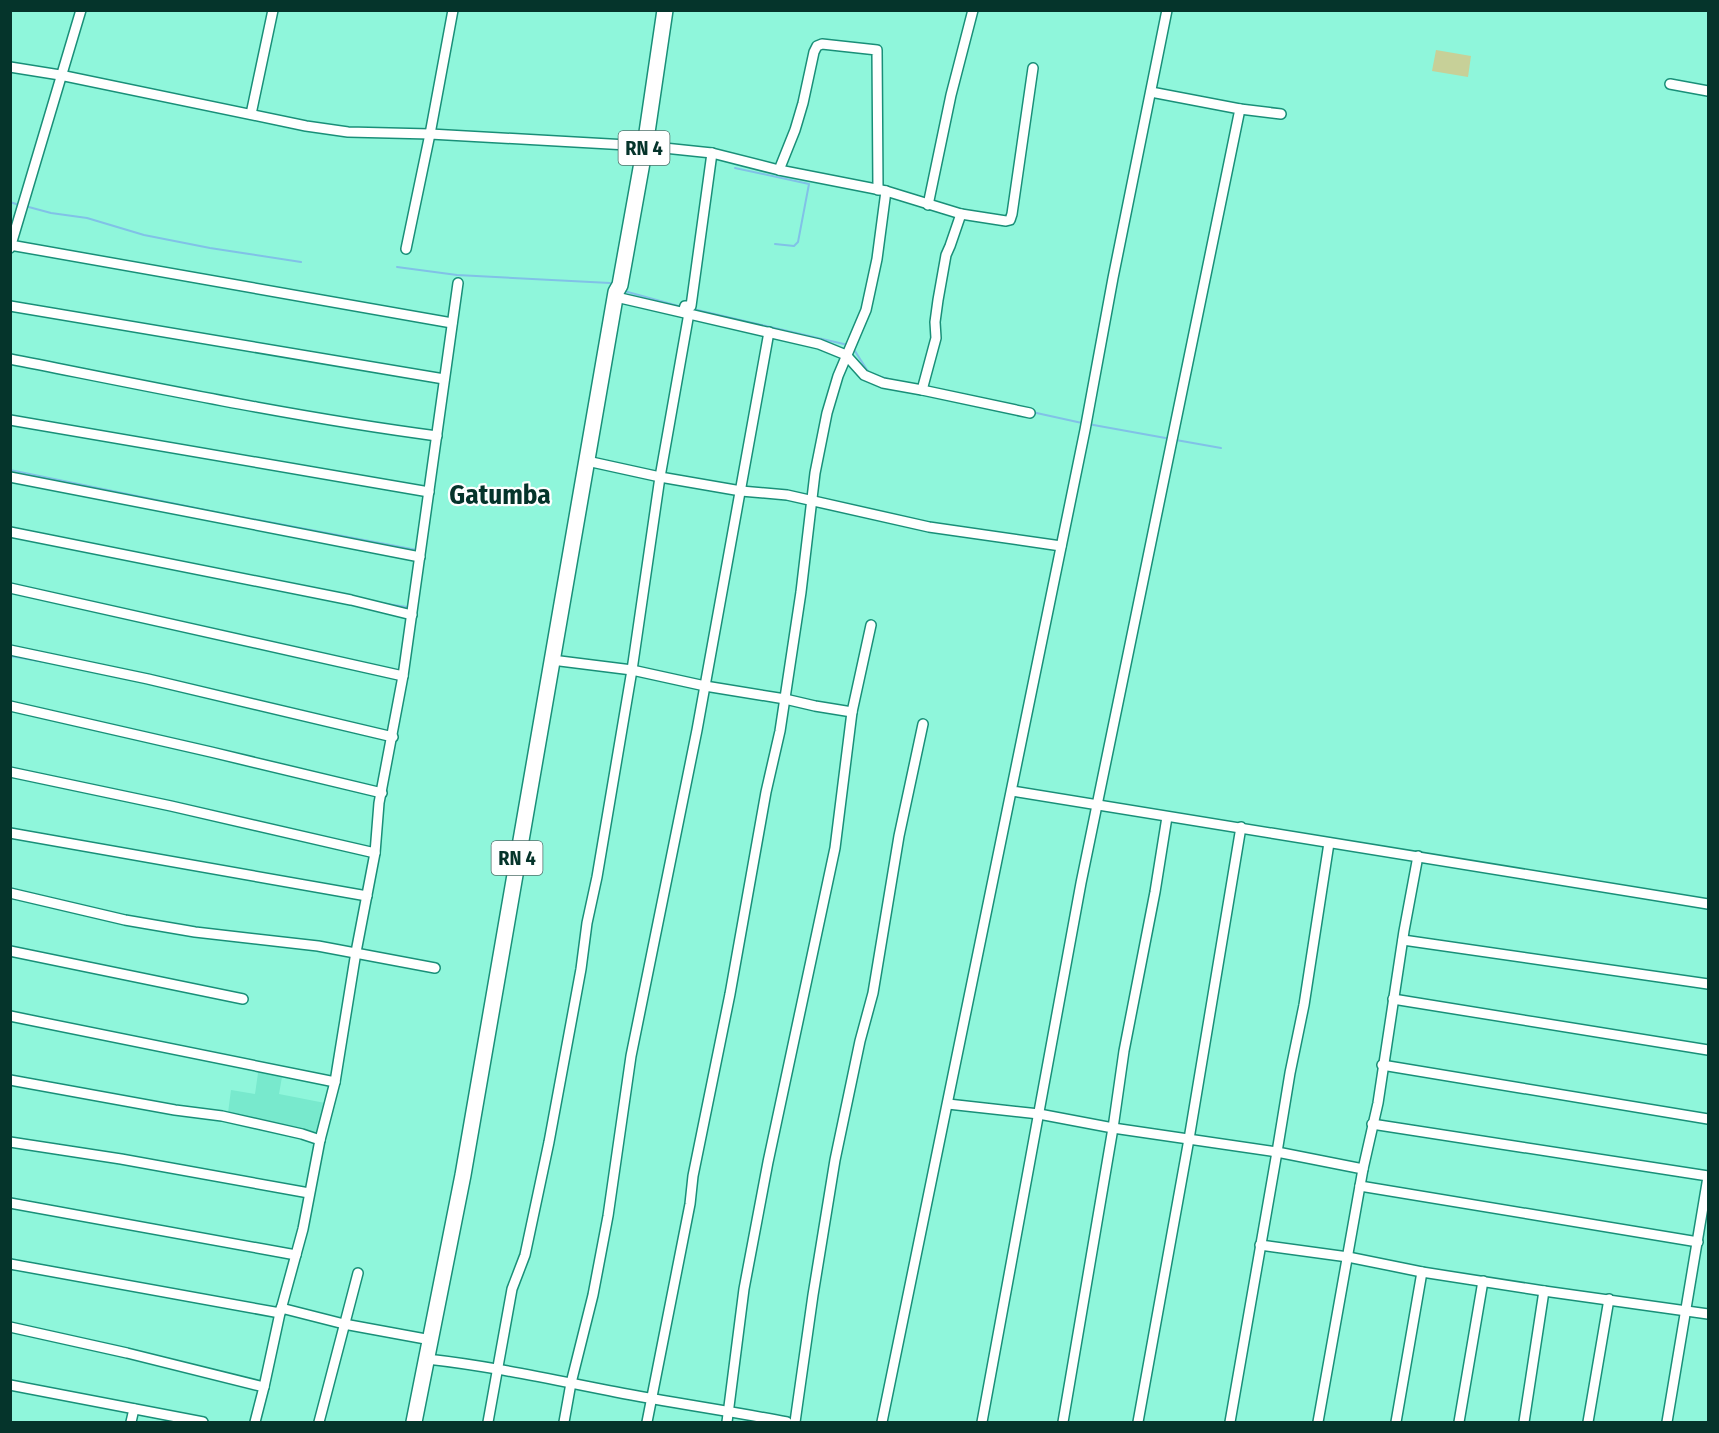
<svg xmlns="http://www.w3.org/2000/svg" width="1719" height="1433" viewBox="0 0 1719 1433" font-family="'Fira Sans Condensed',sans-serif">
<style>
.built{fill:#78e9cd}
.grass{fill:#c7d098}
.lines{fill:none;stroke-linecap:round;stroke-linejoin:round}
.stream{stroke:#81c1e7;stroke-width:2}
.minor-casing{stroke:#198f78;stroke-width:12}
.primary-casing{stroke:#198f78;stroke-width:18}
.minor{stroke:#fff;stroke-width:9}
.primary{stroke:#fff;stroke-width:15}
.labels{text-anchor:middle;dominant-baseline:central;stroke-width:4.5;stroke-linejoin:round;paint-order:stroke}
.shield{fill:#fff;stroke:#50716b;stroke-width:1.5}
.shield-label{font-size:20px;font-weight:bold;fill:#05342b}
.district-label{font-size:27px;font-weight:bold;fill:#05342b;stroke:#fff}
</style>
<rect width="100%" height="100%" fill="#8ff6db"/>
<path class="built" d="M259,1066L283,1071L279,1094L325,1103L318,1134L228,1113L231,1090L255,1094Z"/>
<path class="grass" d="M1436,50L1471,56L1468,77L1432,71Z"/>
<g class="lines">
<g class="stream">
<path d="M735,168L809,184L798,242L794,246L775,244"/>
<path d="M10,202L19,205"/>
<path d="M25,206L51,213L87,218L144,235L210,248L301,262"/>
<path d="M397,267L457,275L610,283"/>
<path d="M624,291L682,307"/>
<path d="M693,309L848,345"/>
<path d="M94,316L180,330"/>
<path d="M853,348L869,373"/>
<path d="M877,376L892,380"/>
<path d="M1032,412L1082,423"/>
<path d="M1088,424L1171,439"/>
<path d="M1176,440L1221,448"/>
<path d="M10,470L220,513L417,550"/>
<path d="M380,603L407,607"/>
<path d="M10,656L50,663"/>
</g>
<defs>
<g id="minor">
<path d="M10,67L60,75L306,126L348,132L430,134L645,146L712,153L779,170L886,191L961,214L1006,221L1010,220L1012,214L1033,68"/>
<path d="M1670,84L1708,91"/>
<path d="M1240,109L1281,114"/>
<path d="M251,114L273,10"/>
<path d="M779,170L795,130L803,103L814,52L817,46L822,44L877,50L878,190"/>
<path d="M928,205L951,95L973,10"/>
<path d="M10,245L452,323"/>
<path d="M10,248L81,10"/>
<path d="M406,249L430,134L453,10"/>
<path d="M616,297L819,344L846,355L864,375L883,383L922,390L1030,413"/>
<path d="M10,306L444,379"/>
<path d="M683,312L685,306H691L712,153"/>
<path d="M10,359C152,387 293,417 437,436"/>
<path d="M922,390L936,338L935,322L938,300L946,255L950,246L961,214"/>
<path d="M10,420L429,492"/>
<path d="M587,461L660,477L741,491L787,495L929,527L1061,546"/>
<path d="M10,477L420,557"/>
<path d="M10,532L351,600L412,615"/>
<path d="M10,588L403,676"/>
<path d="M10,650L148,679L393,737"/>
<path d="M552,660L632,670L705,686L785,699L815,706L852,712"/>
<path d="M10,706L211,752L382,793"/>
<path d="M10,772L171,806L375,853"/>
<path d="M1012,791L1708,904"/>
<path d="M10,833L367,896"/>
<path d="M10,893L125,920L195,932L318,946L435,968"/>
<path d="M1403,940L1708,984"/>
<path d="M10,951L243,999"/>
<path d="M1393,999L1708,1050"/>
<path d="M10,1016L335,1082"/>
<path d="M1382,1065L1708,1119"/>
<path d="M10,1080L175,1110L222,1116L302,1134L320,1140"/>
<path d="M948,1104L1039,1114L1113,1128L1277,1152L1363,1169"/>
<path d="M1372,1124L1708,1176"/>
<path d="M10,1142L121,1159L309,1193"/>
<path d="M1360,1186L1698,1242"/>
<path d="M10,1203L296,1255"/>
<path d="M1260,1245L1348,1257L1422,1272L1544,1291L1708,1314"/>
<path d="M10,1264L280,1313"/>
<path d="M281,1308L344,1324L431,1340"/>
<path d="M10,1327L127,1353L264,1387"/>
<path d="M427,1359C491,1366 554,1380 616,1392C673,1403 730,1411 787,1422"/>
<path d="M10,1385L203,1422"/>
<path d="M131,1422L134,1409"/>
<path d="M255,1422L264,1387L280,1313L303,1229L320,1140L335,1082L356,952L375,853L379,803L403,676L458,283"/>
<path d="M319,1422L358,1273"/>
<path d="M488,1422L512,1289L525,1255L549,1142L581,969L587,923L597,877L632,670L660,477L689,313"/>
<path d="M564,1422L571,1383L593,1295L608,1216L631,1056L697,730L769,332"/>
<path d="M647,1422L690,1204L693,1176L730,994L766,792L780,731L801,592L815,473L827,413L838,376L866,310L877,259L886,191"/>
<path d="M727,1422L744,1289L768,1162L835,848L852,712L871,625"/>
<path d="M795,1422L813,1295L835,1160L860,1041L873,993L899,836L923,724"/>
<path d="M882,1422L1085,430L1113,278L1167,10"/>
<path d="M982,1422L1081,883L1240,109L1151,92"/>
<path d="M1063,1422L1113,1128L1124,1051L1155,892L1167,817"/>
<path d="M1138,1422L1189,1139L1241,827"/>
<path d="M1230,1422L1277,1152L1290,1073L1304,1005L1329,843"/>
<path d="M1318,1422L1363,1169L1378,1103L1404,931L1418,856"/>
<path d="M1396,1422L1422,1272"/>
<path d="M1459,1422L1483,1281"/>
<path d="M1524,1422L1544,1291"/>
<path d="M1588,1422L1609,1299"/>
<path d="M1667,1422L1708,1177"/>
</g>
<path id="primary" d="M414,1422L463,1175L616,292L620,285L645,146L665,10"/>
</defs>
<use href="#minor" class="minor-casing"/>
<use href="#primary" class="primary-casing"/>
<use href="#minor" class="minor"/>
<use href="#primary" class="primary"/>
</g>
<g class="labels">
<g class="shield">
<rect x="618.5" y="131" width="51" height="34" rx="4.5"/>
<rect x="491.5" y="841" width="51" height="34" rx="4.5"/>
</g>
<g class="shield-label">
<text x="644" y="148">RN 4</text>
<text x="517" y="858">RN 4</text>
</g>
<g class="district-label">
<text x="500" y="495">Gatumba</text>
</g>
</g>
<rect width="1719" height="1433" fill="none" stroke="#05342b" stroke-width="24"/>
</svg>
